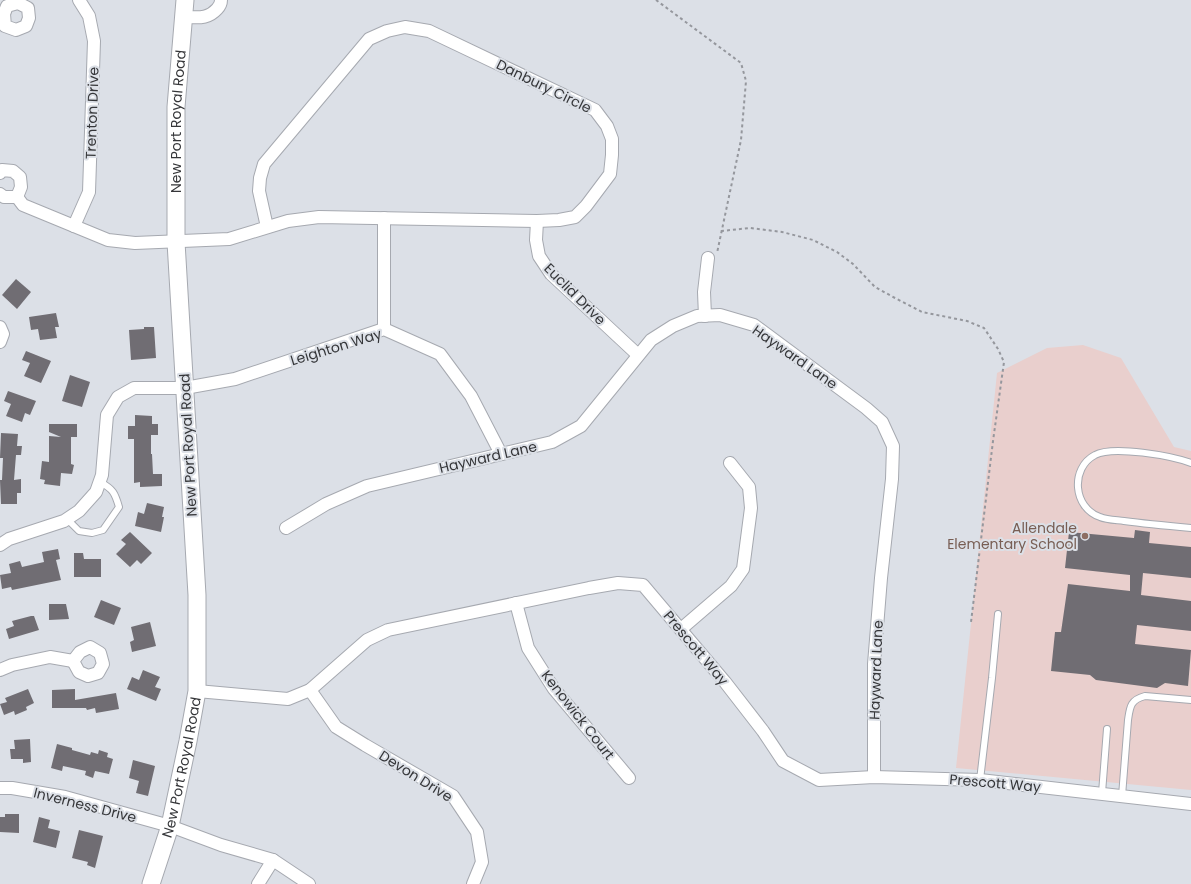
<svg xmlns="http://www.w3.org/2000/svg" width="1191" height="884" viewBox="0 0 1191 884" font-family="Poppins,sans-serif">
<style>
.education{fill:#e9cfcd}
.building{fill:#706d73}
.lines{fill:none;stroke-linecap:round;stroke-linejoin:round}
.lane-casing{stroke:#a6a9b0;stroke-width:8}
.street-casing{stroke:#a6a9b0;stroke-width:14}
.secondary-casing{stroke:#a6a9b0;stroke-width:19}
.path{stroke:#95979d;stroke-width:2;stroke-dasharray:3 3;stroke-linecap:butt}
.lane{stroke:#fff;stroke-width:6}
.street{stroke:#fff;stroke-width:12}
.secondary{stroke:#fff;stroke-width:17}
.education-dot{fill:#8d6e63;stroke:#dce0e7;stroke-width:1.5}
.labels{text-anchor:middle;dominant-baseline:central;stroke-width:4;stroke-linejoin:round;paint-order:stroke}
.street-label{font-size:14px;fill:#353639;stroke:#dce0e7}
.education-label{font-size:14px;fill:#785e54;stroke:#dce0e7;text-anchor:end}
</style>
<rect width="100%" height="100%" fill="#dce0e7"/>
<path class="education" d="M1083,345L1121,358L1174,447L1191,451V790L956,768L997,373L1047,348Z"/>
<g class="building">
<path d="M16,279L31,292L17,309L2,295Z"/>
<path d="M56,313L59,327H55L57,338L40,340L38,329L31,330L29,317Z"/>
<path d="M144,327H154L156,358L131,360L129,330L144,329Z"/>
<path d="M26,351L51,361L41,383L24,376L30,363L22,360Z"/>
<path d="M70,375L90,382L82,407L62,401Z"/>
<path d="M8,391L36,401L30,415L25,413L22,422L6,416L11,404L4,401Z"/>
<path d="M135,415L152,416V424H158V435H151V454H152L153,474H162V486L140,487V482L134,483V439H128V426H135Z"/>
<path d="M49,424H77V437H71V464L74,465L72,474L61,473L60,486L44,484L45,480L40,479L42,461L49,462V436L61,437L49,432Z"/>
<path d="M1,433L18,434L17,446H22L21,455H16L14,480L21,479V493H17V504H1L0,480H2L3,458H0Z"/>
<path d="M147,503L164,507L162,517H164L161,532L135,526L138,512L144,514Z"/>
<path d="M1135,530L1150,532L1149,543L1191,547V578L1143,573L1141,595L1191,601V631L1137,625L1135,644L1191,650L1188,686L1165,683L1157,688L1096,680L1090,675L1051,671L1055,632H1061L1068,584L1130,591V575L1065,568L1069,532L1134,538Z"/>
<path d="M130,532L152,553L141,564L137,560L130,567L116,554L126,544L121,540Z"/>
<path d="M58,549L60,559L56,560L61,580L12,590L11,587L2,589L0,575L11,573L9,564L20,561L22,567L44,562L42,552Z"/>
<path d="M74,553H83L84,559H101V577H74Z"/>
<path d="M101,600L121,608L114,625L94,617Z"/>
<path d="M49,604H66L69,619L49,620Z"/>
<path d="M31,616H34L39,630L9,639L6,629L14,626L12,621Z"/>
<path d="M150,622L156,646L132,652L130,642L134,640L131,627Z"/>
<path d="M143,670L160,677L155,687L161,689L156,701L127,689L132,677L139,680Z"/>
<path d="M28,689L34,703L26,707L27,710L15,715L14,711L4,715L0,704L7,702L5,698Z"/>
<path d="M75,689V700L116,693L119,709L96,713L95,708L87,710L86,708H52V690Z"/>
<path d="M30,739L31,762L23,763V759H11L10,749H15L14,740Z"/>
<path d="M57,744L72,748V750L90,755L91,752L98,754L99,750L108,753L107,757L113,759L109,774L95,771L93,778L85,775L86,771L63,766L62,771L51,768Z"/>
<path d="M133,760L155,766L148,796L136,793L139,781L129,778Z"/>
<path d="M5,814H19V833L0,832V817H5Z"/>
<path d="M39,817L50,820L48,828L60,831L56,848L33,842Z"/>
<path d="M79,830L103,836L95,868L87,865L88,862L72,858Z"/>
</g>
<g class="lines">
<defs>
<g id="lane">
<path d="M1191,463C1172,456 1113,445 1095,455C1070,468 1073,508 1100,517C1107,520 1117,520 1124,521C1147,524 1169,526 1191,528"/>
<path d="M67,519L79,531L92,533L103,530L119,507C115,493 113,489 100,482"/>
<path d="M980,780L992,678L998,614"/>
<path d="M1102,793L1107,729"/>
<path d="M1122,796L1128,720C1130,707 1130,700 1145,696L1191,700"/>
</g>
<g id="street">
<path d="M18,3L28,8L29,18L26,26L16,30L5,26L4,14L7,6Z"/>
<path d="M183,17C197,17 207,20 217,9C220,6 221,4 221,0"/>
<path d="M0,173L2,170L13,171L20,177L21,187L17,197"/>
<path d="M0,194L4,197H17"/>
<path d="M17,197L23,205L108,240L135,243L229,239L288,221L319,217L537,221L559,220L575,217L586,206L610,174L612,155V139L607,126L595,110L429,31L405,27L387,31L369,39L264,164L260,178L259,191L267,227"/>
<path d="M384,218V329"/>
<path d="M537,221L536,240L539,256L551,274L638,355"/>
<path d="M74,226L89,192L94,41L89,16L79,0"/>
<path d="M705,316L704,292L708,258"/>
<path d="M0,327L3,334L0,342"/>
<path d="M286,528L326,504L367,486L552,442L581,426L651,340L673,326L697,316L720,315L754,325L866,408L882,422L893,446L892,479L881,578L874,664V777"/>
<path d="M0,545L9,539L64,521L79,511L96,492L102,475L107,415L118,397L134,388H185L235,379L384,329L440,354L471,396L501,454"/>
<path d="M516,603L528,648L554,689L629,778"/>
<path d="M681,629L731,586L743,569L751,508L749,487L730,463"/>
<path d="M90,647L100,653L103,664L98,673L88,676L79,672L73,661L80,652Z"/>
<path d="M0,670L12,665L50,657L73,661"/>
<path d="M310,690L336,727L365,745L453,796L477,832L482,862L473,884"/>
<path d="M197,691L288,699L310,690L367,640L388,630L589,588L618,583L643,585L725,682L763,731L783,761L819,780L874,777L980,780L1191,804"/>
<path d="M0,788H12L65,797L170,826L221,845L273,860L309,884"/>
<path d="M258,884L273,860"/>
</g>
<g id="secondary">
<path id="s1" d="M151,884L170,826L188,741L197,691V595L176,242V107L185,0"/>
</g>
</defs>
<use href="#lane" class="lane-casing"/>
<use href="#street" class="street-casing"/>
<use href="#secondary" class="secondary-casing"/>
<g class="path">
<path d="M656,0L741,63L746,81L741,140L717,253"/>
<path d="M721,231L750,228L782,232L813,240L837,252L853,264L875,287L895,298L922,312L967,321L984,328L998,349L1004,362L993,441L971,622"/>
</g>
<use href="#lane" class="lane"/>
<use href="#street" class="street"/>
<use href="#secondary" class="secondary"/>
</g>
<circle class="education-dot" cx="1085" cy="536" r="4"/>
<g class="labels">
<g class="street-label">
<text transform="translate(544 86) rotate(26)">Danbury Circle</text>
<text transform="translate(92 113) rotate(-88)">Trenton Drive</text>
<text stroke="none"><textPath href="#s1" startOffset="769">New Port Royal Road</textPath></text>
<text transform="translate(575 294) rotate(45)">Euclid Drive</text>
<text transform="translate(336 347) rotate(-17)">Leighton Way</text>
<text transform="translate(795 357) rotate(35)">Hayward Lane</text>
<text transform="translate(188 445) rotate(-93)">New Port Royal Road</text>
<text transform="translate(488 457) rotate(-13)">Hayward Lane</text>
<text transform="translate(696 648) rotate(50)">Prescott Way</text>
<text transform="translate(876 670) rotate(-88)">Hayward Lane</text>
<text transform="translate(578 715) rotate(52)">Kenowick Court</text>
<text stroke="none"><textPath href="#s1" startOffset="121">New Port Royal Road</textPath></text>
<text transform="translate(416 776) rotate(32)">Devon Drive</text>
<text transform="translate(995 783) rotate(5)">Prescott Way</text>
<text transform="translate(85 805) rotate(14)">Inverness Drive</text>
</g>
<g class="education-label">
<text x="1077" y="528">Allendale<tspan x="1077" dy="16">Elementary School</tspan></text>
</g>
</g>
</svg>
